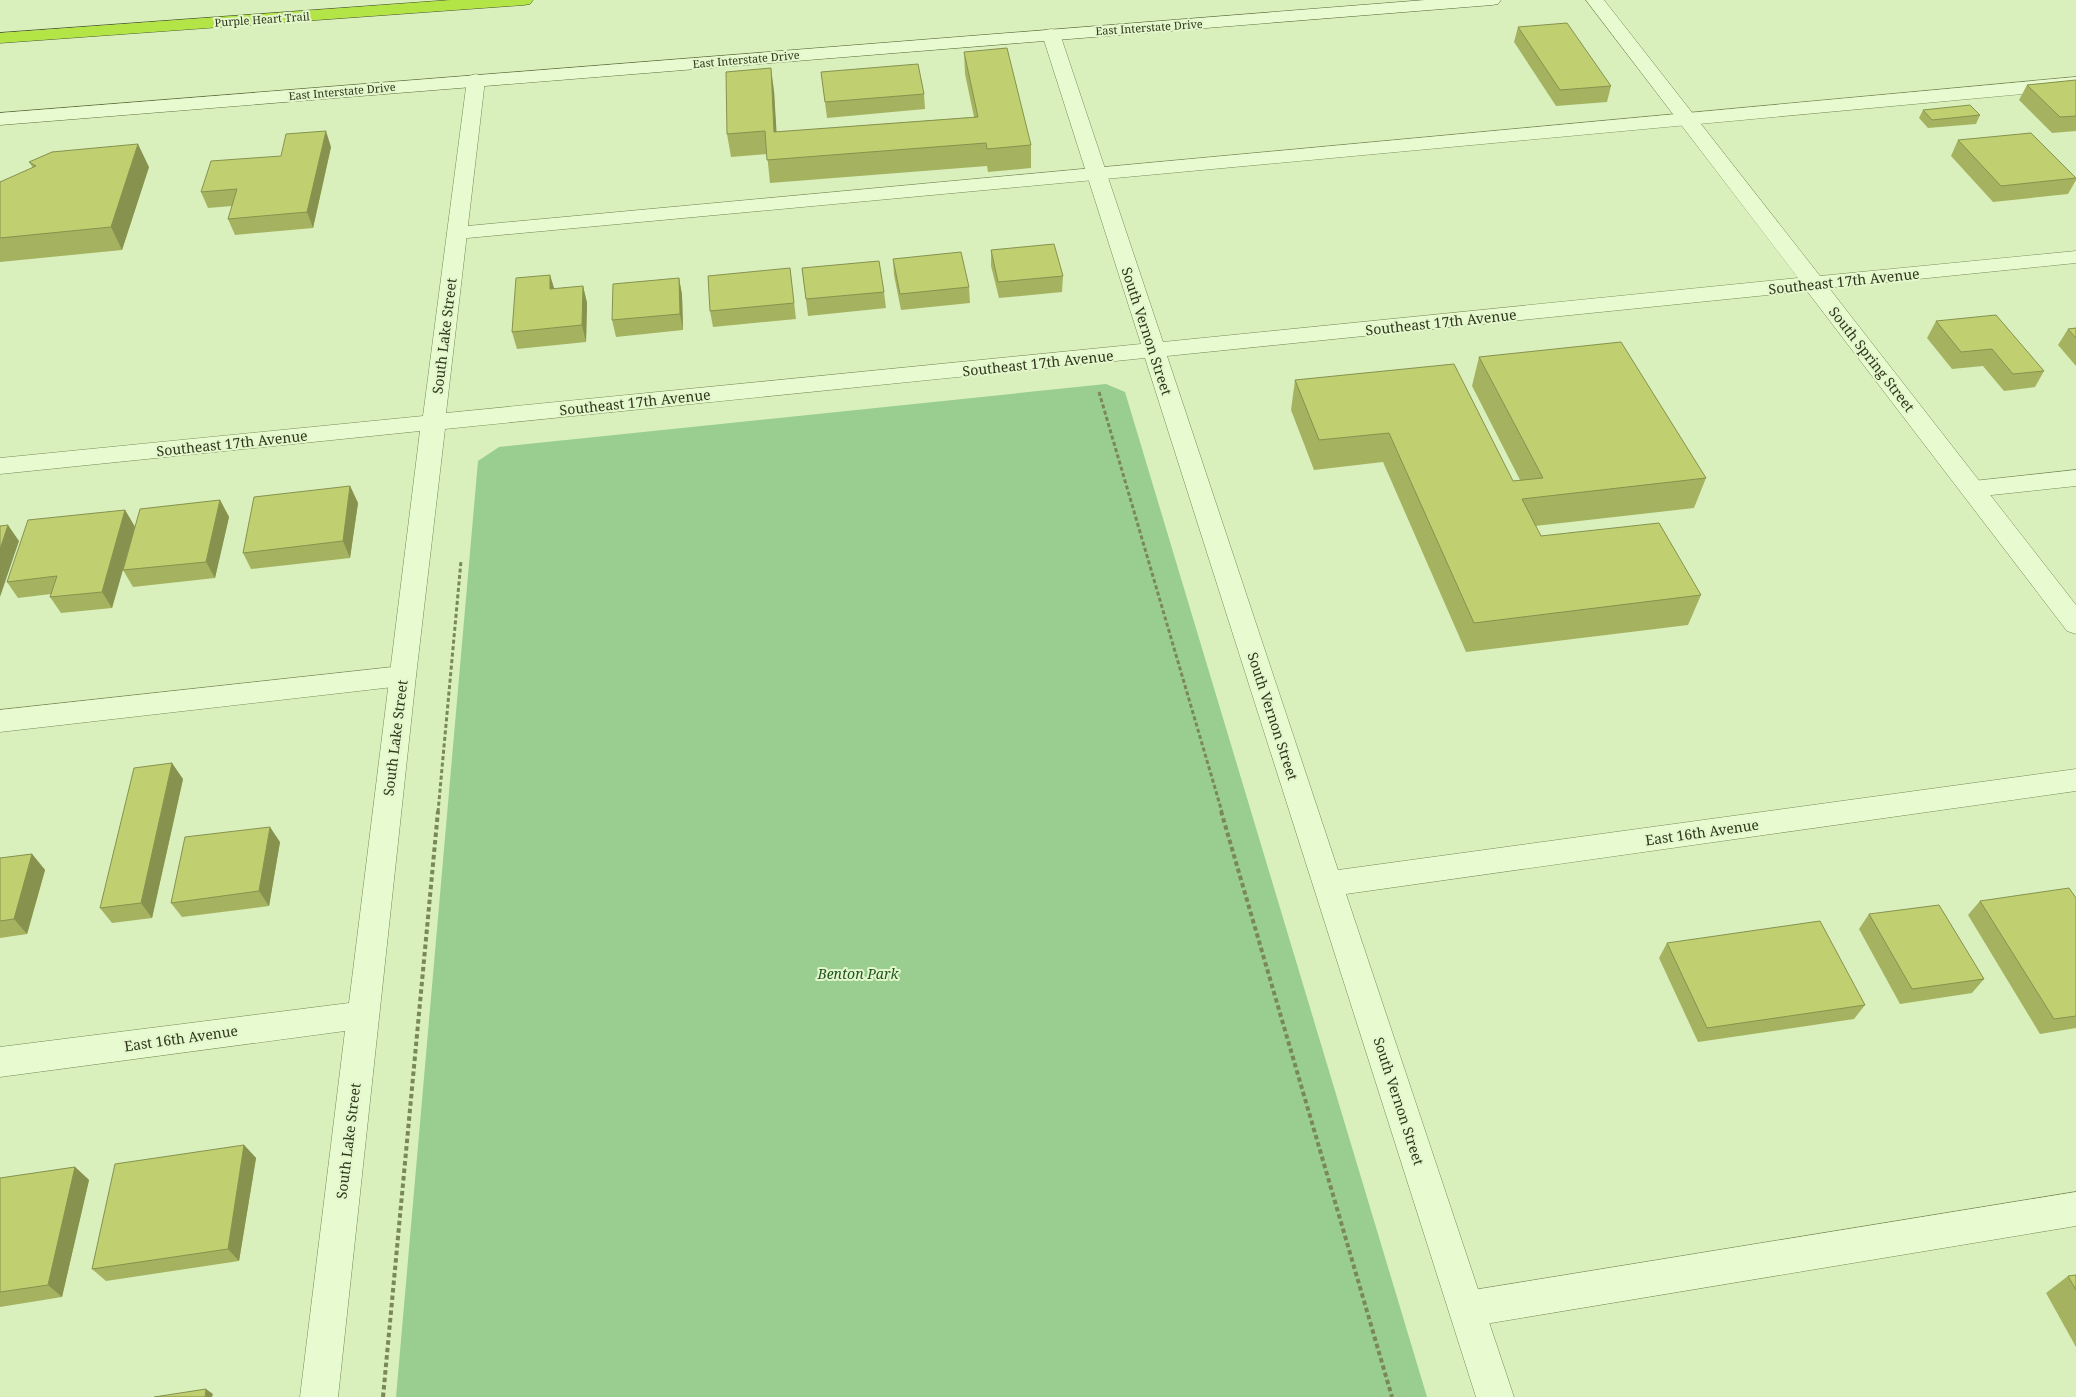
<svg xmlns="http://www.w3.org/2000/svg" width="2076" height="1397" viewBox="0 0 2076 1397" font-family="'Noto Serif',serif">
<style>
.green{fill:#99ce90}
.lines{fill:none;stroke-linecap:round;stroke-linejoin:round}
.service-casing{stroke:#7a8855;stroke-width:1}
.minor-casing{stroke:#7a8855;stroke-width:1}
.secondary-casing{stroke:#5d6a39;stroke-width:1}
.motorway-casing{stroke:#4c552a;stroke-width:1}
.path-far1{stroke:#7a8855;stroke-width:3;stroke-dasharray:4 2.5;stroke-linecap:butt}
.path{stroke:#7a8855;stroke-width:4;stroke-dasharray:4.5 3;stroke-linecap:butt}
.service{fill:#e7fad0;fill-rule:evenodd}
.minor{fill:#e7fad0;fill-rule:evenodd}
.secondary{fill:#e7fad0;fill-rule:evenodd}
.motorway{fill:#b4e547;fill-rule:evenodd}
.wall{fill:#a5b360}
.shaded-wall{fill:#86924e}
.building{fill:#c0d070;stroke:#86924e}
.labels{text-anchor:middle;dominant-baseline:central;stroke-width:4;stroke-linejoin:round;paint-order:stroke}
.far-street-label{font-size:11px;fill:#30361b;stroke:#e3f7cc}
.street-label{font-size:14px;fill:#30361b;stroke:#e3f7cc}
.park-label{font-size:14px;font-style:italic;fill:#205420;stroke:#e3f7cc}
</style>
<rect width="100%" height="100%" fill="#d9f0bd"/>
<path class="green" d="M1106,384L1125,392L1427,1397H396L478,461L499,447Z"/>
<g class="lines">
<defs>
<g id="service">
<path d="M2076,77V89L457,239L450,237L447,233L450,229L457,227Z"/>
<path d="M2076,470V486L1973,497L1964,495L1961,489L1964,483L1973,481Z"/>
<path d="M402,666L412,669L416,676L412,683L402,686L0,732V710Z"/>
<path d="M2076,1192V1226L1467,1327L1454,1322L1449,1309L1454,1296L1467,1291Z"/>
</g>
<path id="minor" d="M1586,0H1604L1820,276L2076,251V263L1829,288L2076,605V634L2067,631L1807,291L1167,356L1338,870L2076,769V791L1346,894L1514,1397H1476L1145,358L445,429L416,676L338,1397H300L345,1031L0,1077V1047L349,1003L420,431L0,474V458L423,416L467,80L469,76L476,74L483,76L485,80L446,413L1141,344L1042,34L1045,30L1051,29L1057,30L1060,34L1163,342L1798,278Z"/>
<path id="secondary" d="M1425,0H1501L1498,4L1492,5L0,125V113Z"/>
<path id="motorway" d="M451,0H533L530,4L524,5L0,43V33Z"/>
</defs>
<use href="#service" class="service-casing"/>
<use href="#minor" class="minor-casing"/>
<use href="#secondary" class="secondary-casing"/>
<use href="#motorway" class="motorway-casing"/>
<g class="path-far1">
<path d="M1099,392L1222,812"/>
<path d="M438,812L461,561"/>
</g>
<g class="path">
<path d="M1221,811L1392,1397"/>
<path d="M383,1397L438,811"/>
</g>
<use href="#service" class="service"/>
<use href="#minor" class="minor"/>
<use href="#secondary" class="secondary"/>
<use href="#motorway" class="motorway"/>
</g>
<g class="wall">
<path d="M1518,27L1611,86L1607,102L1556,106L1514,42Z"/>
<path d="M964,52L1031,145V168L988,172L987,166L770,183L767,154L731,157L727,134L774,91L776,132L974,117L965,74Z"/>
<path d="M821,72L924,94L925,109L827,118Z"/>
<path d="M2076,80V131L2052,133L2019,100L2027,85Z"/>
<path d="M1923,110L1980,115L1976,124L1928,128L1919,118Z"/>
<path d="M1958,140L2076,178V180L2068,194L1993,202L1951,156Z"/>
<path d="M331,147L313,228L235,235L228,219L232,206L208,208L201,192L281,156Z"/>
<path d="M29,162L149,167L122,250L0,262V182L33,168Z"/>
<path d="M991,250L1063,276L1062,292L999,298L991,266Z"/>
<path d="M893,259L969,287L970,303L901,310L894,275Z"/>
<path d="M790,268L796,319L713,327L710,311Z"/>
<path d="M802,268L884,292L886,308L808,316Z"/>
<path d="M679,278L682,295L683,330L616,337L612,320Z"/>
<path d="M583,286L587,303L586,342L517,349L512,332Z"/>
<path d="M1936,321L2044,371L2035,387L2004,391L1983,366L1952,369L1927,338Z"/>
<path d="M2076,328V366L2058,345L2068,329Z"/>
<path d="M1479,357L1706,478L1694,508L1535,526L1541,536L1701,595L1688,625L1466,652L1383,462L1314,470L1291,410L1295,380L1513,481L1520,480L1472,386Z"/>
<path d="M350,486L358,503L350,558L251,569L243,553Z"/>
<path d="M220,500L229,517L215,578L133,587L123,570Z"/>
<path d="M125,510L135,527L112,608L61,613L50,597L51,594L18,598L7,582Z"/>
<path d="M183,779L152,918L112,923L100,908Z"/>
<path d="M280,842L269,906L182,917L171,903Z"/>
<path d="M32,854L45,870L27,934L0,938V858Z"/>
<path d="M2076,898V1028L2040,1034L1968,915L1980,901Z"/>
<path d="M1869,914L1984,979L1972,993L1900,1004L1859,929Z"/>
<path d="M1667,943L1865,1005L1854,1019L1698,1042L1659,958Z"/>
<path d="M244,1145L256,1158L239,1261L106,1281L92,1269Z"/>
<path d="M75,1167L89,1180L62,1297L0,1307V1178Z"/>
<path d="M2076,1275V1347L2046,1293L2068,1276Z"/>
</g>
<g class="shaded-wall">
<path d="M771,68L774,91L778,155L774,132Z"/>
<path d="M326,131L331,147L313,228L307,212Z"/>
<path d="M138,144L149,167L122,250L111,227Z"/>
<path d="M550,275L555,291L550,289Z"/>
<path d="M679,278L682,295L683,330L680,314Z"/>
<path d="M583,286L587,303L586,342L582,325Z"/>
<path d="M350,486L358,503L350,558L343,541Z"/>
<path d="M220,500L229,517L215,578L206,562Z"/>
<path d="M125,510L135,527L112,608L102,592Z"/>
<path d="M8,525L19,541L0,597V549Z"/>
<path d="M172,763L183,779L152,918L141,903Z"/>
<path d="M270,827L280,842L269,906L259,891Z"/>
<path d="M32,854L45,870L27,934L14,919Z"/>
<path d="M244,1145L256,1158L239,1261L228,1249Z"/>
<path d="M75,1167L89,1180L62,1297L48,1285Z"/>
<path d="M206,1389L213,1394L212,1397H205Z"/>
</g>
<g class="building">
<path d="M1567,23L1611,86L1560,90L1518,27Z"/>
<path d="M1007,48L1031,145L987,149L986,143L767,160L765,131L727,134L726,72L771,68L774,132L978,117L964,52Z"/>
<path d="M918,64L924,94L825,102L821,72Z"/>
<path d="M2076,80V116L2060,117L2027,85Z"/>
<path d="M1970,105L1980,115L1932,120L1923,110Z"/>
<path d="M326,131L307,212L228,219L237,189L201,192L211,161L281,156L286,134Z"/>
<path d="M2031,133L2076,178L2001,186L1958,140Z"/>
<path d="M138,144L111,227L0,238V182L36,166L29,162L52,152Z"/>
<path d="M1054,244L1063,276L998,282L991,250Z"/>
<path d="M961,252L969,287L900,294L893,259Z"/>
<path d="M879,261L884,292L806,299L802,268Z"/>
<path d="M790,268L794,303L710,311L708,276Z"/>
<path d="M550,275V289L583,286L582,325L512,332L516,278Z"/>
<path d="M679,278L680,314L612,320L613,284Z"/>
<path d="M1996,315L2044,371L2013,374L1992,349L1961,352L1936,321Z"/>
<path d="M2076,328V338L2068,329Z"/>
<path d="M1621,342L1706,478L1522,499L1541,536L1659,523L1701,595L1474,623L1389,433L1319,440L1295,380L1454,364L1513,481L1543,478L1479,357Z"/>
<path d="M350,486L343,541L243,553L254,497Z"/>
<path d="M220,500L206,562L123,570L140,509Z"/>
<path d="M125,510L102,592L50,597L57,576L7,582L28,520Z"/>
<path d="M8,525L0,549V526Z"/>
<path d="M172,763L141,903L100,908L134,768Z"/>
<path d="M270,827L259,891L171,903L185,837Z"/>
<path d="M32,854L14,919L0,921V858Z"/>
<path d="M2069,888L2076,898V1016L2054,1019L1980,901Z"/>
<path d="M1939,905L1984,979L1912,989L1869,914Z"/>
<path d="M1820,921L1865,1005L1707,1028L1667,943Z"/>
<path d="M244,1145L228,1249L92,1269L115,1164Z"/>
<path d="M75,1167L48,1285L0,1292V1178Z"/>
<path d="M2076,1275V1290L2068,1276Z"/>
<path d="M206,1389L205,1397H154Z"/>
</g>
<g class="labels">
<g class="far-street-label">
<text transform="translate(262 19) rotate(-4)">Purple Heart Trail</text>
<text transform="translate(1149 27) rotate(-4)">East Interstate Drive</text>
<text transform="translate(746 59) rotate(-5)">East Interstate Drive</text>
<text transform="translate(342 91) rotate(-5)">East Interstate Drive</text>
</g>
<g class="street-label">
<text transform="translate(1844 281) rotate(-6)">Southeast 17th Avenue</text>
<text transform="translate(1441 322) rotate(-6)">Southeast 17th Avenue</text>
<text transform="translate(1147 331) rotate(72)">South Vernon Street</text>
<text transform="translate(444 336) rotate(-83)">South Lake Street</text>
<text transform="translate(1872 359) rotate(52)">South Spring Street</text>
<text transform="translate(1038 363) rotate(-6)">Southeast 17th Avenue</text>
<text transform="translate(635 402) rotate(-6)">Southeast 17th Avenue</text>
<text transform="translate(232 443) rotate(-6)">Southeast 17th Avenue</text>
<text transform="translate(1273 716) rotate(72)">South Vernon Street</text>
<text transform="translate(395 738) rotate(-83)">South Lake Street</text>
<text transform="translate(1702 832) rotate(-8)">East 16th Avenue</text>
<text transform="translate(181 1038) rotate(-8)">East 16th Avenue</text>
<text transform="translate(1399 1101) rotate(72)">South Vernon Street</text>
<text transform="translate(348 1141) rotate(-83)">South Lake Street</text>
</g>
<g class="park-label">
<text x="858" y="973">Benton Park</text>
</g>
</g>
</svg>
